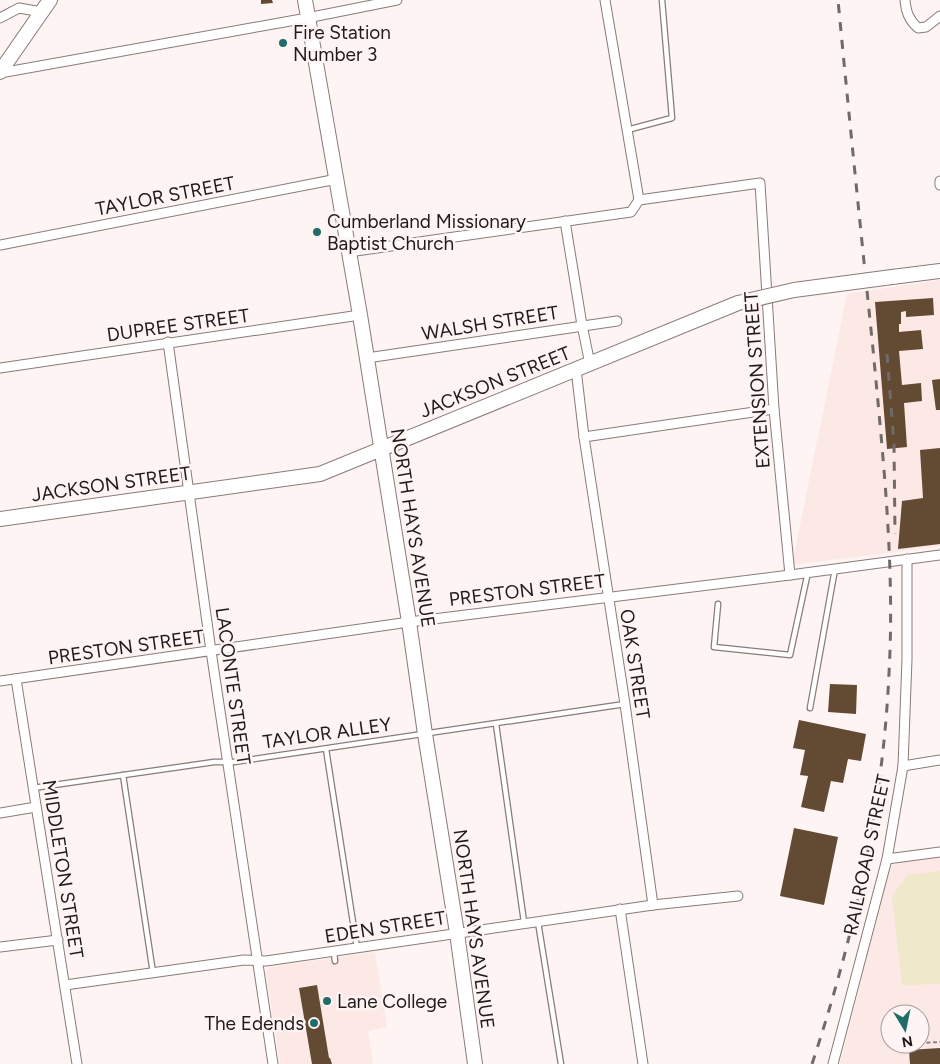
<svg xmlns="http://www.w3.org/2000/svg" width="940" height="1064" viewBox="0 0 940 1064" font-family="Figtree,sans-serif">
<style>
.built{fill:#fce8e4;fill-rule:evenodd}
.green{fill:#efe8cb}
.building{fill:#634a33}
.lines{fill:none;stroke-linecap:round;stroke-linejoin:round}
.lane-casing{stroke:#897b78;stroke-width:7}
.street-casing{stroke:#897b78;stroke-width:11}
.secondary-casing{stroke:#897b78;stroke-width:16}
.path{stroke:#8c8483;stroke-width:2;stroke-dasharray:4 2.5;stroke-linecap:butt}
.lane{stroke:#fff;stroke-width:4.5}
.street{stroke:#fff;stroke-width:9}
.secondary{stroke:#fff;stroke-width:14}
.rail{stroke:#716a69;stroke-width:3;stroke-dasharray:9 9;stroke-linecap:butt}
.secondary-bridge-casing{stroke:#897b78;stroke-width:16;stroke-linecap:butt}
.secondary-bridge{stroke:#fff;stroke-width:14}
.poi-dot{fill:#206c69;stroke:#fef4f3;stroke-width:2}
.labels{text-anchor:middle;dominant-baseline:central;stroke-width:5;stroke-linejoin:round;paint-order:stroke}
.poi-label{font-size:19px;fill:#201a19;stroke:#fef4f3;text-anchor:start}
.street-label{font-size:19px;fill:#201a19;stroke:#fef4f3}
</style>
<rect width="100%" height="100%" fill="#fef4f3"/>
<g class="built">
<path d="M940,280V546L792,565L847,294Z"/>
<path d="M940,856V1064H840L890,868L895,864L910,860ZM890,1014H920V1044H890Z"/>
<path d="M375,952L387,1027L368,1031L373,1064H280L266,971L270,967Z"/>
</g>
<path class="green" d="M940,871V984L902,985L892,896L908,875Z"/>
<g class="building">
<path d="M261,0H272L273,3L261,4Z"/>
<path d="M933,298L934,315L906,317V311L901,312V324H899V332L921,330L923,349L899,351L902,385L921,383L922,401L904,403L907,447L887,449L875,302Z"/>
<path d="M940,379V410H936L932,380Z"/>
<path d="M940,448V544L898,549L902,501L923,498L920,450Z"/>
<path d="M830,684L857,685L856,714L828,712Z"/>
<path d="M799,720L866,734L861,761L848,759L843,783L831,781L824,812L801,807L808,776L800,775L805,750L793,748Z"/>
<path d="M794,828L838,837L824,905L780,896Z"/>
<path d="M317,985L329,1058H330L332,1064H312L299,988Z"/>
<path d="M940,1048V1064H910L909,1050Z"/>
</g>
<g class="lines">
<defs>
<g id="lane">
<path d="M627,130L672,118L662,0"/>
<path d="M718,604L714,647L790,655L808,572"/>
<path d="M810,708L835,569"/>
<path d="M496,724L524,922"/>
<path d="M326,749L357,948"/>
<path d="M123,775L153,973"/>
<path d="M33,788L214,762H234L625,704"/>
<path d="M538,922L561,1064"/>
<path d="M334,952L335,961"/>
</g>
<g id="street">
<path d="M605,0L639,200"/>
<path d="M905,0C906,12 909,20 918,28L926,27L940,16"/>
<path d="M0,18L19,8L42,12"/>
<path d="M0,73L307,18L397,0"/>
<path d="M940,181V185"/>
<path d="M565,221L582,325L590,364"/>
<path d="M0,245L337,179"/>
<path d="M349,252L631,212L639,200L760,183L774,409L790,575"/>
<path d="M168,342L211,651L273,1064"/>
<path d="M367,358L617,321"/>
<path d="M0,368L360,315"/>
<path d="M576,369L584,437L625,704L653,905"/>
<path d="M584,437L774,409"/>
<path d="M16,679L77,1064"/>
<path d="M0,681L409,622L790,575L940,555"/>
<path d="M903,766L940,760"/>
<path d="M0,813L36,807"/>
<path d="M887,859L940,852"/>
<path d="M620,909L643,1064"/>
<path d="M0,947L58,940"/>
<path d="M65,985L244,960L266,961L653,905L738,896"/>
<path d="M833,1064L887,859L903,766L907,659V559"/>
</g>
<g id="secondary">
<path d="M305,0L360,315L409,622L425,734L457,933L475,1064"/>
<path d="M0,72L50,0"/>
<path d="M892,277L940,271"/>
<path d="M0,519L320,474L738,303"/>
</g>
</defs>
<use href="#lane" class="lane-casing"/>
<use href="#street" class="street-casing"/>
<use href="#secondary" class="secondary-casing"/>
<g class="path">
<path d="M920,1043L940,1042"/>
<path d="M905,1047V1044"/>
</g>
<use href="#lane" class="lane"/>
<use href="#street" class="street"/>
<use href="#secondary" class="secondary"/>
<g class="rail">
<path d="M887,354L894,444L895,534"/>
<path d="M812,1064C854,937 883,807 889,673C895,565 883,457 873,349C861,233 849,116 838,0"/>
</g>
<defs>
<path id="secondary-bridge" d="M738,303L794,290L892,277"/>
</defs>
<use href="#secondary-bridge" class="secondary-bridge-casing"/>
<use href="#secondary-bridge" class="secondary-bridge"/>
</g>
<g class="poi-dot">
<circle cx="283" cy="43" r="5"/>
<circle cx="317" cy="232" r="5"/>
<circle cx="327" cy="1001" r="5"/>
<circle cx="314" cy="1023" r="5"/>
</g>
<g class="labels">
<g class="poi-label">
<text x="293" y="32">Fire Station<tspan x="293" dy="22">Number 3</tspan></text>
<text x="327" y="221">Cumberland Missionary<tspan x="327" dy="22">Baptist Church</tspan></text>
<text x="337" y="1001">Lane College</text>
<text x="304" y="1023" text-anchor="end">The Edends</text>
</g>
<g class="street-label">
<text transform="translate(165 196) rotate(-11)">TAYLOR STREET</text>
<text transform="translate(490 323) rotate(-9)">WALSH STREET</text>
<text transform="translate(178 325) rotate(-8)">DUPREE STREET</text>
<text transform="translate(757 380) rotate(-94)">EXTENSION STREET</text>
<text transform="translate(495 382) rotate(-22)">JACKSON STREET</text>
<text transform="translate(111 484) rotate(-8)">JACKSON STREET</text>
<text transform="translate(413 528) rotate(81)">NORTH HAYS AVENUE</text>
<text transform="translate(527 590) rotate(-7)">PRESTON STREET</text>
<text transform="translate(126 647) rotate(-8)">PRESTON STREET</text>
<text transform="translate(635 664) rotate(81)">OAK STREET</text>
<text transform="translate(233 686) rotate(82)">LACONTE STREET</text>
<text transform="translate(327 733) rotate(-8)">TAYLOR ALLEY</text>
<text transform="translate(867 855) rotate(-78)">RAILROAD STREET</text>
<text transform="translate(63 869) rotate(81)">MIDDLETON STREET</text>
<text transform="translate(385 927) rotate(-9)">EDEN STREET</text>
<text transform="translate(474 929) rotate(82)">NORTH HAYS AVENUE</text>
</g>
</g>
<g transform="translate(905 1029) rotate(170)"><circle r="24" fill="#fef4f3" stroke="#a59d9c"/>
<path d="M0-4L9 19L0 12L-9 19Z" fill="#206c69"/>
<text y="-8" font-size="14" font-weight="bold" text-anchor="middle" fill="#201a19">N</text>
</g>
</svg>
